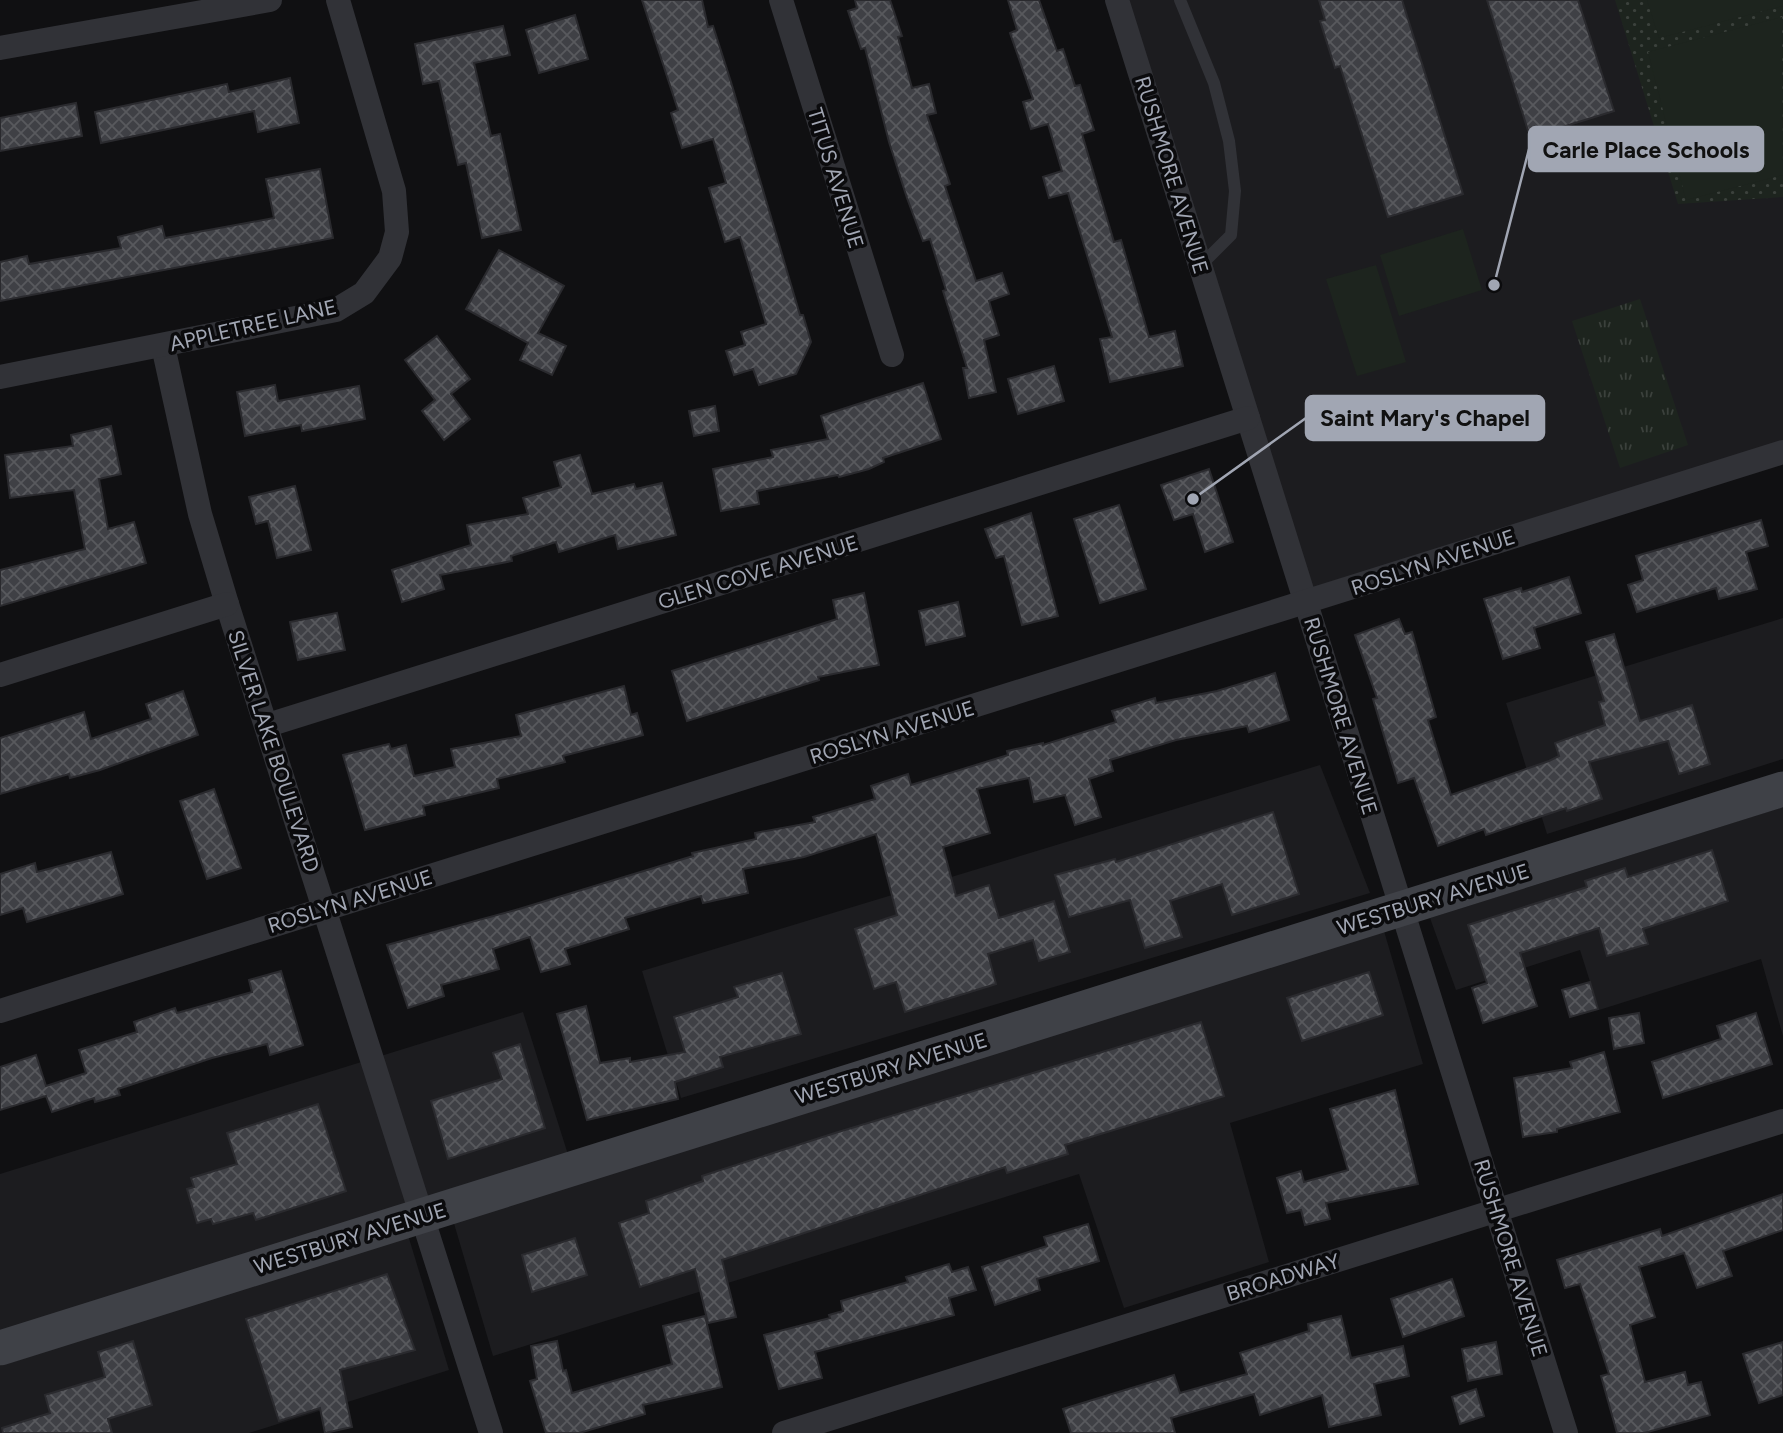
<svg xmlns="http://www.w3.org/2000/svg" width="1783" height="1433" viewBox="0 0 1783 1433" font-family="Figtree,sans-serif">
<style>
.built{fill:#1c1c1f}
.grass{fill:url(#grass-dots)}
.park{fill:url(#park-tufts)}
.garden{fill:#1d241e}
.building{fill:url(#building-cross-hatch);stroke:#2a2a2e;stroke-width:2}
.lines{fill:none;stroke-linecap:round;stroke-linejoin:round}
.service{stroke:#313237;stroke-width:12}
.minor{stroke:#313237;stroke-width:24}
.secondary{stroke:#3f4147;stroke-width:35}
.labels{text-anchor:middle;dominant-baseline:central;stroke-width:7;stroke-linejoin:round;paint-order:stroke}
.street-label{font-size:21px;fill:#a1a6b3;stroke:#0b0b0d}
.leader{fill:none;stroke:#a1a6b3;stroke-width:2.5}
.callout-dot{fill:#a1a6b3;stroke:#0b0b0d;stroke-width:2.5}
.callout{fill:#a1a6b3;stroke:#a1a6b3;stroke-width:2.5}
.callout-label{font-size:23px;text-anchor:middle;font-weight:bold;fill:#111}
</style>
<defs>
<pattern id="grass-dots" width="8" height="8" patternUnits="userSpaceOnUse" patternTransform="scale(1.75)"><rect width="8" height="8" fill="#1d241e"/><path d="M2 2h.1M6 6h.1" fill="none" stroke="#3b413c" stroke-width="1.8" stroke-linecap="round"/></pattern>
<pattern id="park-tufts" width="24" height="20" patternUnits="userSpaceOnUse" patternTransform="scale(1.75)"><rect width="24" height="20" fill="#1d241e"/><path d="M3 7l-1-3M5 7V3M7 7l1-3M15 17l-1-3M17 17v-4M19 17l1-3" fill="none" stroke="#3b413c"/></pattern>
<pattern id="building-cross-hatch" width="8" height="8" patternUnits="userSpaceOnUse" patternTransform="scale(1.75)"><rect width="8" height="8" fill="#3f4045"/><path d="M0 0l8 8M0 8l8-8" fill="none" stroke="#58595d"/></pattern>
</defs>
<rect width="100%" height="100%" fill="#101012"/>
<g class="built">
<path d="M1117,0H1783V452L1305,602Z"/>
<path d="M1783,618V759L1547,834L1506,703Z"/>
<path d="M1320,765L1370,893L681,1098L642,971Z"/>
<path d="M1783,807V1036L1761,959L1599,1010L1580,950L1456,990L1430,918Z"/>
<path d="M1384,931L1423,1064L1230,1123L1269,1262L1124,1308L1079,1174L493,1356L453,1220Z"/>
<path d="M523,1012L571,1164L0,1351V1174Z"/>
<path d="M408,1235L449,1370L249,1433H0V1366Z"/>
</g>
<path class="grass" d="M1615,0H1783V197L1678,204Z"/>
<path class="park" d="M1640,299L1688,445L1620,468L1572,321Z"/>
<g class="garden">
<path d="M1647,0H1783V6L1659,38Z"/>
<path d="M1782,17L1783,175L1686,200L1648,52Z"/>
<path d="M1463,229L1482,290L1399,316L1380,255Z"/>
<path d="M1376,265L1406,362L1357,376L1326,279Z"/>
</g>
<g class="building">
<path d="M642,0H702L708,27L713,26L731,82L800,315H803L811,342L796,374L759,385L753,369L734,375L726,351L745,345L741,332L766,324L740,237L725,242L709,188L726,183L713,139L682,148L671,113L678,110Z"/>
<path d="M855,0H890L902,36L898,37L912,88L929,84L936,113L927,115L950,184L945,186L976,281L1002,273L1009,294L989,301L999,335L984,340L996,392L969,398L963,368H967L943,291L946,290L930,239L923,241L907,198L889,142L865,48L861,49L848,11L857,8Z"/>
<path d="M1008,0H1039L1057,51L1063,49L1075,86L1080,85L1094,130L1082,134L1114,242L1121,240L1149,337L1175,331L1183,366L1110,382L1100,339L1112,337L1068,193L1049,198L1043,177L1062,171L1048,124L1031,129L1023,102L1033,99L1010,33L1017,30Z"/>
<path d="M1319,0H1402L1463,194L1388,217L1340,66L1335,68L1320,21L1325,20Z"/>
<path d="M1487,0H1578L1614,111L1530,137Z"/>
<path d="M575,15L588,59L539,73L526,30Z"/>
<path d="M503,26L510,55L474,63L491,136L500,134L521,230L482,238L466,163L458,165L439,81L423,84L415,44Z"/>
<path d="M290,78L299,123L258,132L254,111L101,143L95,112L227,84L229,92Z"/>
<path d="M76,103L82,136L0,151V118Z"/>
<path d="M320,169L333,238L0,301V262L27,256L29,264L121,248L118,237L162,226L165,238L274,218L266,179Z"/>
<path d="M499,250L564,286L538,333L566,346L552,375L520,360L528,343L466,309Z"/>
<path d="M437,336L470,379L451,394L470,419L444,440L422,411L435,400L405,360Z"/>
<path d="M1054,366L1064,401L1018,414L1008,379Z"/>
<path d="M923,383L941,439L883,458L884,462L869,469L839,477L838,475L757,491L759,504L721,511L713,469L773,457L771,450L828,439L821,416Z"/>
<path d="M275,385L278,401L359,386L365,419L302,431L301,425L245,436L237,392Z"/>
<path d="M715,406L719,431L694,436L689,411Z"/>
<path d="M111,426L121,474L99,479L108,529L134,522L146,563L0,606V570L85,549L74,490L10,498L5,455L73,446L71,435Z"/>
<path d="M580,455L592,494L634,484L636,489L662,483L676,535L618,549L615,535L559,552L556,542L511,556L512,561L440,575L444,589L402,602L392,570L471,545L467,525L528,514L523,498L561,487L554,462Z"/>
<path d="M1209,469L1233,542L1205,552L1193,514L1174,520L1161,485Z"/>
<path d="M295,486L311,550L277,558L268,521L256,524L249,497Z"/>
<path d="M1119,505L1146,589L1100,603L1074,519Z"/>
<path d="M1031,513L1058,616L1022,625L1004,556L996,558L985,529Z"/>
<path d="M1761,520L1768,546L1746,552L1757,589L1719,599L1716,588L1637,612L1628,585L1643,580L1636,556Z"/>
<path d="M1569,577L1581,613L1534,628L1540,648L1503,659L1484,599L1521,588L1522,592Z"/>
<path d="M864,593L879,665L818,677L819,680L687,721L672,671L837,619L833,600Z"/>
<path d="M958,602L965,636L926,645L919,611Z"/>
<path d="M337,613L345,650L298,660L290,622Z"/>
<path d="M1399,619L1405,634L1412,632L1436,717L1428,720L1451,795L1549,761L1559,756L1555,743L1605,725L1599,702L1604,701L1586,642L1614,634L1640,721L1692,705L1710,764L1679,774L1668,741L1589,762L1602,799L1567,811L1566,808L1486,835L1484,829L1438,846L1414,778L1398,783L1373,699L1377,698L1355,635Z"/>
<path d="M1275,673L1289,720L1249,732L1247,726L1176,740L1110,760L1113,771L1089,779L1101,817L1075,825L1065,795L1034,802L1029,778L977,789L990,833L943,847L956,896L989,885L999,918L1054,901L1070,952L1039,961L1033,940L988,954L996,984L905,1012L896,982L874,989L855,929L897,915L876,834L804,857L743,869L748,893L703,903L701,896L625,918L629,929L565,949L570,964L541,972L530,937L493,949L499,969L441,985L444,996L408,1008L387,945L519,909L693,856L692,853L756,839L755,833L815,822L813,817L875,799L871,786L908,774L911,785L1008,755L1007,751L1043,743V745L1116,722L1112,711L1155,698L1156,703L1217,691Z"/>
<path d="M624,686L631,715L637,713L643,735L563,756L565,762L497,779L499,788L423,806L425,815L365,830L343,755L389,744L391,749L406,745L414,776L455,767L451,749L521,736L516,715Z"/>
<path d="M183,691L198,735L100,770L70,778L69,774L0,794V738L84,712L91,739L151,719L146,704Z"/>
<path d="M214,789L241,868L207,879L180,801Z"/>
<path d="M1273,812L1299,894L1232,915L1222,884L1170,901L1182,937L1145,948L1130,900L1069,917L1055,875L1115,859L1116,862Z"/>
<path d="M1712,850L1728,901L1643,929L1648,944L1607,956L1599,928L1520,953L1537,1006L1483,1023L1472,988L1487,983L1468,925L1587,887L1585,881L1625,868L1628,877Z"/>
<path d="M111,852L123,894L27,922L23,908L0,915V874L35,863L37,872Z"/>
<path d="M281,971L303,1045L270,1055L267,1044L212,1058L118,1089L120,1095L95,1102L94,1098L52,1112L46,1096L0,1110V1067L36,1055L46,1086L86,1073L79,1050L137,1032L134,1022L175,1008L177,1013L252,992L249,980Z"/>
<path d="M1369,972L1383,1015L1302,1041L1287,998Z"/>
<path d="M782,973L801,1034L720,1057L723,1067L675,1082L678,1099L587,1120L557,1014L586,1006L600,1063L630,1058V1062L685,1052L674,1017L738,997L734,987Z"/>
<path d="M1590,982L1598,1009L1570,1017L1562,990Z"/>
<path d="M1639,1013L1644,1043L1614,1049L1609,1018Z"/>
<path d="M1756,1013L1772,1064L1663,1098L1652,1062L1721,1039L1717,1026Z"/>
<path d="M1201,1022L1224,1096L1065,1145L1068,1154L1007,1173L1005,1167L722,1260L736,1317L708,1323L695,1269L640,1287L619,1223L649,1213L646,1201L703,1181L702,1176L835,1133Z"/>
<path d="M520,1044L545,1128L448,1159L431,1101L502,1079L493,1053Z"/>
<path d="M1604,1052L1620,1112L1557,1129V1132L1523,1137L1514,1078L1572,1068L1570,1062Z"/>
<path d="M1395,1090L1418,1184L1326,1203L1330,1219L1305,1225L1301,1210L1287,1213L1277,1178L1301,1171L1304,1182L1348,1170L1330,1109Z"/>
<path d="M318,1104L346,1191L256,1220L253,1213L213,1224L211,1219L197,1223L187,1189L194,1187L191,1178L237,1164L227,1133Z"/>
<path d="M1783,1194V1230L1723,1251L1732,1276L1697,1288L1684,1253L1639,1267L1655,1317L1630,1325L1645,1382L1685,1372L1688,1385L1701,1382L1710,1415L1644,1433H1617L1601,1376L1609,1374L1580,1284L1565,1288L1557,1260L1660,1229L1662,1236Z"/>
<path d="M1088,1224L1099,1261L1037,1279L1040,1290L995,1305L982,1267L1047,1246L1044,1237Z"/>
<path d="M575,1238L587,1275L532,1292L522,1255Z"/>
<path d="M949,1264L952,1272L968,1267L976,1290L949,1298L954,1315L815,1352L822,1378L779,1389L764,1335L830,1318L829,1315L843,1311L841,1301L908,1282L906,1277Z"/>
<path d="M387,1274L415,1350L340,1370L352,1427L325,1433L320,1408L279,1421L246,1319Z"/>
<path d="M1452,1279L1464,1316L1403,1337L1391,1299Z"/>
<path d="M705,1316L722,1387L643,1405L645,1414L579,1433H546L530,1381L537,1379L531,1346L557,1341L563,1371L566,1370L572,1393L672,1364L663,1326Z"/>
<path d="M1341,1316L1351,1358L1403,1346L1409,1376L1374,1384L1381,1415L1329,1427L1322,1395L1260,1415L1254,1394L1171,1418L1175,1433H1071L1063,1409L1174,1375L1180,1393L1247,1374L1240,1353L1309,1331L1308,1324Z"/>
<path d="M133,1341L152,1405L108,1419L112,1433H3L2,1428L50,1413L45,1395L105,1377L98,1352Z"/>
<path d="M1496,1342L1502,1374L1468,1381L1462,1349Z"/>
<path d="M1783,1342V1395L1759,1403L1743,1354Z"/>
<path d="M1476,1389L1484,1416L1460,1424L1452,1397Z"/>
</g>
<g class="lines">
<path class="service" d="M1180,0L1214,83L1229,141L1235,191L1231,235L1200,266"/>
<g class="minor">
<path d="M781,0L892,355"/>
<path d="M1117,0L1566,1433"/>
<path d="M0,48L270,0"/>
<path d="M163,346L200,514L227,604L491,1433"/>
<path d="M0,377L336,310L364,293L390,258L397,232L394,191L338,0"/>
<path d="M0,675L227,604"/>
<path d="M268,725L1248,418"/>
<path d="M0,1011L1783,452"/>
<path d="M784,1433L1783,1121"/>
</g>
<path class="secondary" d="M0,1348L1783,789"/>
</g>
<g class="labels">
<g class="street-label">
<text transform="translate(1172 175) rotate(73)">RUSHMORE AVENUE</text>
<text transform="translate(836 178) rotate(73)">TITUS AVENUE</text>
<text transform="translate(253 325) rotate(-13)">APPLETREE LANE</text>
<text transform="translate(1433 562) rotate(-18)">ROSLYN AVENUE</text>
<text transform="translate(758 572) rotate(-17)">GLEN COVE AVENUE</text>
<text transform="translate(1341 716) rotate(73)">RUSHMORE AVENUE</text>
<text transform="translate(892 732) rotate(-17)">ROSLYN AVENUE</text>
<text transform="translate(274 751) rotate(72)">SILVER LAKE BOULEVARD</text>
<text transform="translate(1433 899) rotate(-17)">WESTBURY AVENUE</text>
<text transform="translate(350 901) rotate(-17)">ROSLYN AVENUE</text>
<text transform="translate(891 1068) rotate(-17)">WESTBURY AVENUE</text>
<text transform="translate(350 1238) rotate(-17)">WESTBURY AVENUE</text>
<text transform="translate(1511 1258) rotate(73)">RUSHMORE AVENUE</text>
<text transform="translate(1283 1277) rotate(-17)">BROADWAY</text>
</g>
</g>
<path class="leader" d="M1494 285L1529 149M1193 499L1306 418"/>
<g class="callout-dot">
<circle cx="1494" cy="285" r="7"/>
<circle cx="1193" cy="499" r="7"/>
</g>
<g class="callout">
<rect x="1529" y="127" width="234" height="44" rx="7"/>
<rect x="1306" y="396" width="238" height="44" rx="7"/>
</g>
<g class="callout-label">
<text x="1646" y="158">Carle Place Schools</text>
<text x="1425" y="426">Saint Mary's Chapel</text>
</g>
</svg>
